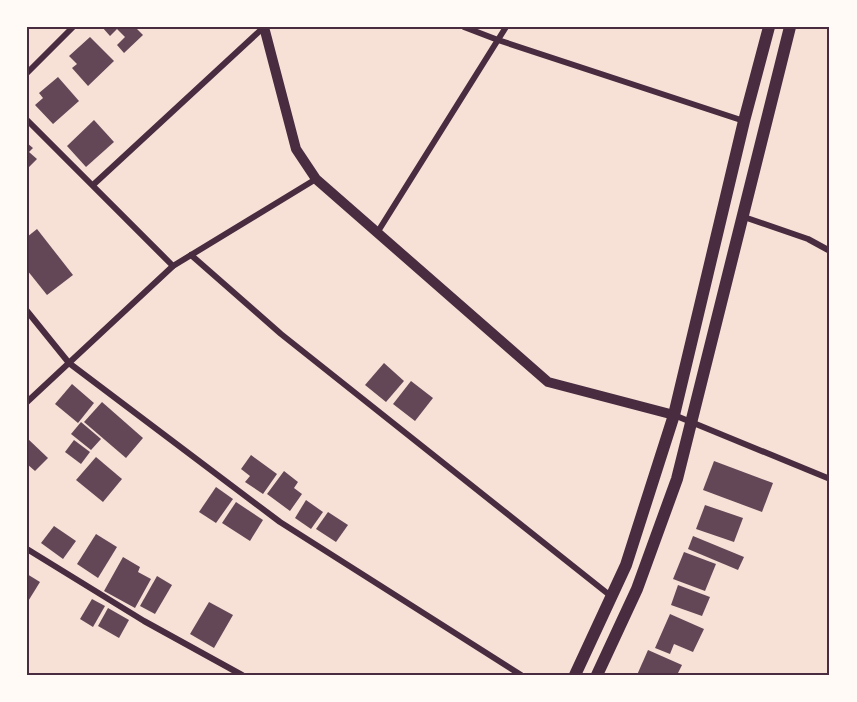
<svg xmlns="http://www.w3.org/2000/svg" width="857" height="702" viewBox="0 0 857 702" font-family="'DejaVu Sans',sans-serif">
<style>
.building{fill:#644757}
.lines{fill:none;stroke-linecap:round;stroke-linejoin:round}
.minor{stroke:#4a2c40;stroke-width:6}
.tertiary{stroke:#4a2c40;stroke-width:10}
.secondary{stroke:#4a2c40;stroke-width:12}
.neatline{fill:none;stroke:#4a2c40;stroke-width:2}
</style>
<rect width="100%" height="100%" fill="#f7e1d7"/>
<g class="building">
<path d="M102,27H135L143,35L124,53L117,45L125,37L117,29L110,36Z"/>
<path d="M90,37L114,61L88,86L72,68L77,64L69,56Z"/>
<path d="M58,77L79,101L53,124L35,105L43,98L39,93Z"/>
<path d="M94,120L114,142L86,167L67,146Z"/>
<path d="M27,143L33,148L29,152L37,159L27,169Z"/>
<path d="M37,229L73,275L47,295L27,270V237Z"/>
<path d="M384,363L404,381L386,402L365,385Z"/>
<path d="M411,381L433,398L415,421L393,404Z"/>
<path d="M72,384L94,403L78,423L55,404Z"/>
<path d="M102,402L143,438L126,458L84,422Z"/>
<path d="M81,422L101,439L91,450L71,434Z"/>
<path d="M27,438L48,458L35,471L27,464Z"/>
<path d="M74,440L90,452L81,464L65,452Z"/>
<path d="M251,455L277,474L263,494L245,482L250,476L241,469Z"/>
<path d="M96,457L122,479L103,502L76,480Z"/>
<path d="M714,461L773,483L762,512L703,490Z"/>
<path d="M284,471L298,482L294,488L302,494L290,511L267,494Z"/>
<path d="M216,487L233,499L216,523L199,512Z"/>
<path d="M306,500L323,512L311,529L295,518Z"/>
<path d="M236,502L263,520L250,541L222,523Z"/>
<path d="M705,505L743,518L734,542L696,529Z"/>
<path d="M328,512L348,525L336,542L316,529Z"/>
<path d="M54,526L76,541L63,559L41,543Z"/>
<path d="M96,534L117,547L98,578L77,564Z"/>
<path d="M693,536L744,557L738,570L688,549Z"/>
<path d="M684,552L716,564L705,591L673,579Z"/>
<path d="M123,557L140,567L138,572L151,579L135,608L104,591Z"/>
<path d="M27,574L40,582L27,603Z"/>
<path d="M157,576L172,585L155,614L140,606Z"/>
<path d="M678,585L710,597L702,616L671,605Z"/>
<path d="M92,599L105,606L93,627L80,619Z"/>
<path d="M209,602L233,615L214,648L190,634Z"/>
<path d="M108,608L129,620L119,638L98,626Z"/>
<path d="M670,614L704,629L693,652L674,644L670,654L655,648Z"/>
<path d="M648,650L682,665L677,675H637Z"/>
</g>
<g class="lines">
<g class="minor">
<path d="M464,27L498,40L744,121"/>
<path d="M27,73L73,27"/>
<path d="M27,120L173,266"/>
<path d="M93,185L264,27"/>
<path d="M744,217L808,239L830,251"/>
<path d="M377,233L506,27"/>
<path d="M191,255L281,334L612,597"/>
<path d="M27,311L69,363L280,522L521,675"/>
<path d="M27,402L173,266L316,179"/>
<path d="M674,415L830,479"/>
<path d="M27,549L144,621L242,675"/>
</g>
<path class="tertiary" d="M264,27L296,149L316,179L548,382L674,415"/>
<g class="secondary">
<path d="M575,675L626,565L674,415L744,121L769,27"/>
<path d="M597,675L637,589L677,479L790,27"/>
</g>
</g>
<rect width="857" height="702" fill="none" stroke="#fffaf5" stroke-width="57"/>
<rect x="28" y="28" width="800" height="646" class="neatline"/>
</svg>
